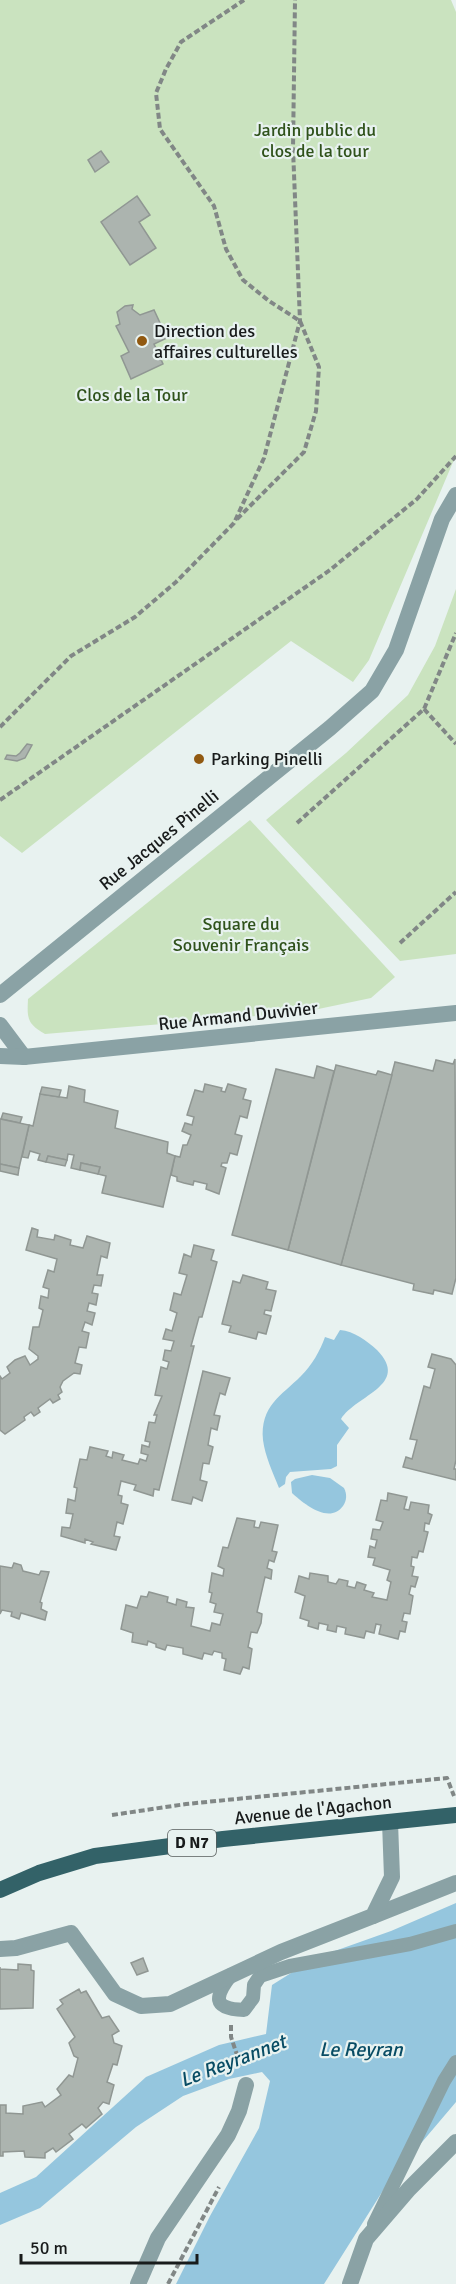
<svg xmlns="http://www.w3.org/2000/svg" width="456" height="2284" viewBox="0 0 456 2284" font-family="Signika,sans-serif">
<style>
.green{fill:#cae3bf}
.water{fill:#95c6de}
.building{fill:#acb4af;stroke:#909793;stroke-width:1.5}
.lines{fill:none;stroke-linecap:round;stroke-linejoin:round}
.path{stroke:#818786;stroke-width:4;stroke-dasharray:6 3;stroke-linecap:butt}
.service{stroke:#8aa2a5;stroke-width:14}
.minor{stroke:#8aa2a5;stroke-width:16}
.primary{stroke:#336268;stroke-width:16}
.poi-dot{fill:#915911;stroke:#e8f2f0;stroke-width:2}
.labels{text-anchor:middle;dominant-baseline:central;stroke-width:4.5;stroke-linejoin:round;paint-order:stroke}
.shield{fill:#e8f2f0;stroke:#565c5b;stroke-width:1.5}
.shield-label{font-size:16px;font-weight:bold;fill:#181b1b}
.park-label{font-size:18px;fill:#2f521b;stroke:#e8f2f0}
.poi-label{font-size:18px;fill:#181b1b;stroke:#e8f2f0;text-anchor:start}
.street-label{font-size:18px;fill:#181b1b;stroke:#e8f2f0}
.water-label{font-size:20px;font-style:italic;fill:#084c64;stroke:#e8f2f0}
</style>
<rect width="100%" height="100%" fill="#e8f2f0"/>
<g class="green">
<path d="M0,0H451L456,12V455L369,660L353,682L291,641L22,853L0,836Z"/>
<path d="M456,589V954L400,961L266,820L346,753L408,695L435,646Z"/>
<path d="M250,820L395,977L371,998L304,1012L45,1034C27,1024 27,1018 28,999Z"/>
</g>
<g class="water">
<path d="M340,1330C354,1331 367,1341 377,1350C411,1385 356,1395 341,1419L349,1428L337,1445V1466L331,1469L290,1472L286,1477L285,1484L279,1488C273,1473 265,1456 263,1440C260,1406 281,1396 301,1376C312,1365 320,1351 325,1337L334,1340Z"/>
<path d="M312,1475L330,1478L344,1488C347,1494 347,1500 343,1506C329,1525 303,1503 292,1493L291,1482L295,1479Z"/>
<path d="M456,1903V2102L389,2181L324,2284H176L210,2216L259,2128L270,2081L262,2072L229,2079L183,2096L136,2127L40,2208L0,2225V2193L36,2177L146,2077L219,2045L266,2034L272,1985L315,1958L391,1931Z"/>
</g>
<g class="building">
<path d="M101,151L109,162L95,172L88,160Z"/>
<path d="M137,196L150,215L139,222L156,248L130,265L101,222Z"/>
<path d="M133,305L132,309L140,315L154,310L167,338L154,344L163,364L131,379L121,356L129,352L116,326L120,324L117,312L125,306Z"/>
<path d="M27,744L32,745L25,758L17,761L5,759L7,755L16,756L20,753Z"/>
<path d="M455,1059L456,1278L452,1294L434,1290L433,1294L413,1290L414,1284L341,1265L395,1062L433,1071L436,1060L453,1064Z"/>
<path d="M336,1065L376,1075L378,1071L392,1075L341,1265L288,1250Z"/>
<path d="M317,1066L334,1071L288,1250L232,1235L276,1069L314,1078Z"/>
<path d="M205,1084L222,1088L221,1091L225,1092L228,1084L246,1089L243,1099L251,1101L247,1118L240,1116L235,1134L242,1136L237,1155L230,1153L227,1163H222L221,1166L226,1168L219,1194L206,1189L207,1184L194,1181L193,1185L184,1183L177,1181V1177L171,1175L175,1156L180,1157L183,1145H187L191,1135L182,1131L185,1123L192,1125L194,1117L187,1115L195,1090L203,1092Z"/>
<path d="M69,1086L85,1090L84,1102L118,1111L115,1128L168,1142L167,1153L175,1156L163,1207L102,1193L106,1176L98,1174L100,1167L81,1163L80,1170L71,1168L74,1155L68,1154L67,1160L48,1156L46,1162L38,1160L40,1154L30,1151L28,1158L22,1157L29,1125L33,1126L40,1094L67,1098Z"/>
<path d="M42,1087L61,1090L59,1097L40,1094Z"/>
<path d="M3,1113L22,1117L20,1123L1,1119Z"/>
<path d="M0,1119L29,1125L19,1168L0,1164Z"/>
<path d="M48,1156L67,1160L65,1166L46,1162Z"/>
<path d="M81,1163L100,1167L98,1174L80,1170Z"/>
<path d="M0,1164L19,1168L18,1175L0,1171Z"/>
<path d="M32,1228L38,1230L37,1237L54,1240L55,1235L71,1240L70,1245L83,1248L87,1236L110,1243L107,1258L101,1256L97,1275H103L101,1286L94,1285L92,1293L98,1294L96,1305L89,1303L87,1311L95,1313L92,1325L85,1322L82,1331L89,1333L86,1348L79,1347L75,1363L82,1365L80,1374L74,1373L63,1381L60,1387L62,1392L58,1395L60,1399L53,1403L50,1399L38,1408L40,1412L34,1416L31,1412L24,1417L25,1420L5,1434L0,1430V1376L2,1379L10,1373L7,1367L15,1360L25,1356L30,1365L38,1359V1356L29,1349L33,1327H39L43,1310L39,1308L41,1296L48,1298L49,1289L43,1287L48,1270L54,1272L57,1259L26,1250Z"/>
<path d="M194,1245L214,1250L211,1260L217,1262L202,1317H199L191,1346H194L159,1490L154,1489L153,1496L134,1490L136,1485L121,1481L118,1495L122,1496L121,1503L128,1505L123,1524L117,1522L114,1536L120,1537L116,1550L91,1544L93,1542L85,1539V1543L61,1536L62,1527L70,1528L73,1514L66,1513L68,1499L75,1501L77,1488L74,1487L80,1459L87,1460L90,1447L108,1451L106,1456L112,1458L113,1452L124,1455L122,1460L138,1464L140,1459L146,1461L148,1455L141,1453L142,1445L149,1447L150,1442L145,1441L149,1422L155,1423L157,1415H154L162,1396L155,1395L161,1367L167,1369L169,1362L163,1360L165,1350L171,1351L174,1341L163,1339L166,1329L172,1331L177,1313L170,1310L174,1293L181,1295L187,1275L179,1273L184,1254L191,1257Z"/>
<path d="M243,1275L268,1282L266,1289L276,1291L271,1311L265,1310L264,1314L271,1316L266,1334L258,1332L256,1339L229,1332L231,1326L222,1324L233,1281L240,1283Z"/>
<path d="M432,1354L451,1359L456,1365V1460L454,1469H456V1480L403,1467L406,1457L412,1459L417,1440L410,1439L424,1386L430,1388L435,1369L428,1367Z"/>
<path d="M203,1371L230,1378L225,1395L220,1393L214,1415L220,1416L217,1430L211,1428L208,1445L213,1447L209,1464L203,1463L200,1480L207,1482L202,1501L193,1497L191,1504L172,1500Z"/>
<path d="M388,1493L407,1497L404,1509L409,1510L411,1502L429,1505L428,1513L432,1515L429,1524L425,1523L424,1531L428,1532L423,1552L419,1551L417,1558L412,1557L411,1566L414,1567L412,1576L418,1577L415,1587L411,1586L409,1594L413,1596L410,1614L404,1613L402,1621L407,1622L405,1632L400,1631L398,1639L379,1634L381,1625L376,1624L374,1633L366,1631L364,1638L345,1634L346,1628L337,1626L336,1632L327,1630L328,1625L319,1623L318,1629L308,1626L309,1621L300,1618L305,1596L295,1592L299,1576L309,1579L310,1573L328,1576V1582L336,1584L339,1579L348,1581L347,1586L355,1588L357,1582L366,1585L364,1590L374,1593L372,1597L387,1600L391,1582L387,1580L390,1570L373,1565L375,1558L368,1557L370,1546L375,1548L377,1540L371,1539L373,1529L380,1530L383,1522L376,1520L381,1500L387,1501Z"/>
<path d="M237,1518L255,1521L254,1527L259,1528L261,1522L278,1525L272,1551L277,1552L274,1562L269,1560L267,1568L272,1570L271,1579L265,1577L257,1612L262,1614L261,1623L257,1633L251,1632L248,1647L252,1649L249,1669L243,1667L240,1674L224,1670L226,1659L222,1658V1653L214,1651L212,1655L204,1653L202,1659L183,1654V1648L167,1645L165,1650L156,1647V1644L148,1641L147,1645L132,1642L133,1633L121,1629L126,1605L137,1608L141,1596L147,1597L149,1592L168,1597L167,1602L176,1605L177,1599L187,1602L186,1607L194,1608L191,1626L210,1631L212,1623L220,1625L223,1614L214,1612L216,1604L210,1602L212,1593L209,1592L212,1573L223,1576L224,1569L218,1566L223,1547L228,1548Z"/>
<path d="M14,1563L21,1565L23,1571L39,1575L41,1571L49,1572L40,1602L42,1603L41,1609L47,1612L45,1620L21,1613L19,1619L11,1616L12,1612L2,1610L0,1614V1566L12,1568Z"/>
<path d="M143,1958L148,1971L137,1975L131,1963Z"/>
<path d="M18,1964L31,1965V1970L34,1971L33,2008L0,2009V1967V1969L18,1970Z"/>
<path d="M79,1989L81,1993L86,1991L102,2018L109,2016L119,2031L112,2035L114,2043L122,2046L117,2065L113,2064L107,2082L114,2085L109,2104L103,2102L98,2108L102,2114L86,2128L82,2124L69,2134L73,2139L56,2152L53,2148L45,2153V2158L25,2157L24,2151L3,2152V2156H0V2105H6V2113L23,2114V2106L42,2102L45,2107L61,2095L57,2089L69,2075L73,2077L78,2058L74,2056L69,2043L75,2037L57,2009L63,2004L60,2000Z"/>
</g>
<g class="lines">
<g class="path">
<path d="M237,519L304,452L316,411L319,367L300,321L269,301L243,280L226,249L214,206L160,129L156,93L166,69L181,42L244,0"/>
<path d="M424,709L456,744"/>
<path d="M0,727L71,656L135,617L176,582L234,523L264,458L300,321L293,149L295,0"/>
<path d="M0,800L330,570L417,499L456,456"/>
<path d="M297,823L424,709L456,633"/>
<path d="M400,943L456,892"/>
<path d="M112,1815L186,1804L447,1778L454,1796"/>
<path d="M231,2025V2037L241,2067"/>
<path d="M168,2284L219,2187"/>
</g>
<g class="service">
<path d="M231,1975C215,1996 211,2009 244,2010L253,1998L254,1985L260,1976L290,1966L410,1944L456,1931"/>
<path d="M374,2224L444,2081L456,2062"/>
</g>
<g class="minor">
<path d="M0,995L330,728L372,691L396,650L442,519L456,495"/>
<path d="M0,1025L24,1057"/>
<path d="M0,1056L24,1057L456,1013"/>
<path d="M373,1916L456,1883"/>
<path d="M0,1949L16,1948L71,1933L115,1994L141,2006L170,2004L281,1952L373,1916L392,1877L390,1822"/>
<path d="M138,2284L158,2238L228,2135L239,2111L246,2085"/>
<path d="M350,2284L366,2239L409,2189L456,2142"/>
</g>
<path class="primary" d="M0,1890L39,1873L95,1856L223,1839L456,1815"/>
</g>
<g class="poi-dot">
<circle cx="142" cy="341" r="6"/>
<circle cx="199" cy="759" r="6"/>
</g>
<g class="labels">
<rect class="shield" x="168" y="1830" width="48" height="26" rx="4.5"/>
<g class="shield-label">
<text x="192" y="1843">D N7</text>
</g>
<g class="park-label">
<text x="315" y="130">Jardin public du<tspan x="315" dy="21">clos de la tour</tspan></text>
<text x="132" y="395">Clos de la Tour</text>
<text x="241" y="924">Square du<tspan x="241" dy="21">Souvenir Français</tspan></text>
</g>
<g class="poi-label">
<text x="154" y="331">Direction des<tspan x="154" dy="21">affaires culturelles</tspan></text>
<text x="211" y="759">Parking Pinelli</text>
</g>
<g class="street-label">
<text transform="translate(159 840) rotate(-39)">Rue Jacques Pinelli</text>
<text transform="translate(238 1016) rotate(-6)">Rue Armand Duvivier</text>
<text transform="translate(313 1810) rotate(-6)">Avenue de l'Agachon</text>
</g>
<g class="water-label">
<text x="361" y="2049">Le Reyran</text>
<text transform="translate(233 2061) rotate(-21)">Le Reyrannet</text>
</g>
</g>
<path d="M21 2254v9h176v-9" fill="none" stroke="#181b1b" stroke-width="3"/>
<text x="30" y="2254" font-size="18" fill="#181b1b" stroke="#e8f2f0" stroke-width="4.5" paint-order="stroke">50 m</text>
</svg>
